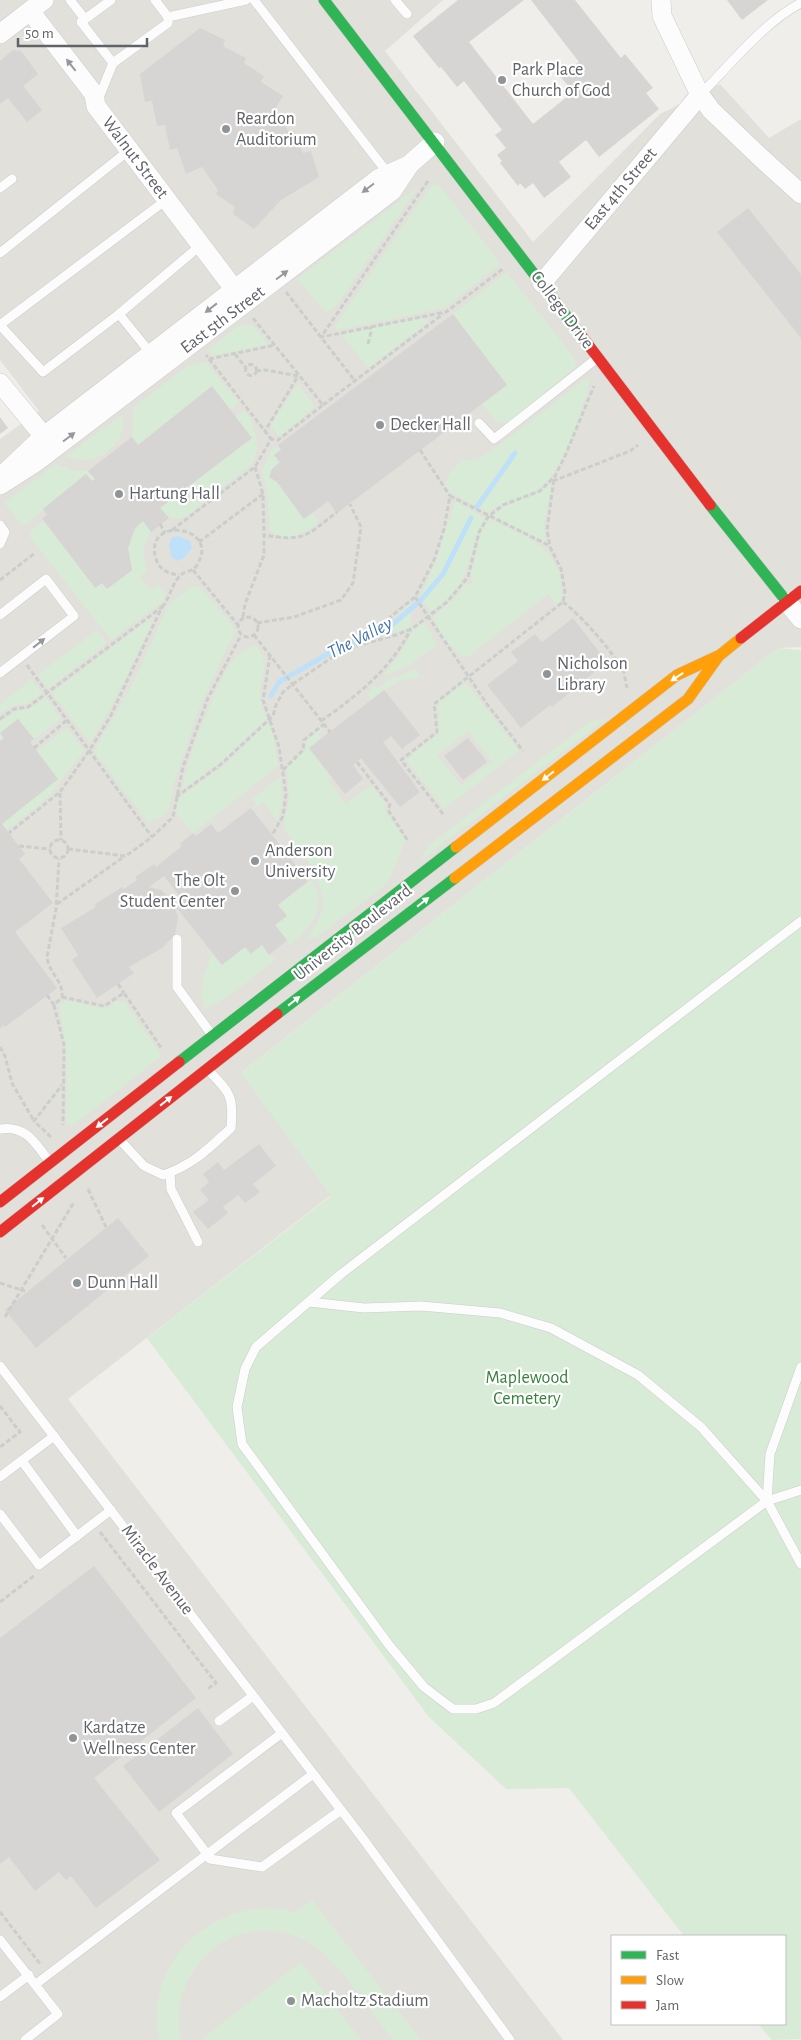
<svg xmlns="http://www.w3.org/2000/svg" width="801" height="2040" viewBox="0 0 801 2040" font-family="'Alegreya Sans',sans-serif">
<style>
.education{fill:#e2e0da}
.green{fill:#d8ebd6;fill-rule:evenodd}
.water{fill:#bfe0f9}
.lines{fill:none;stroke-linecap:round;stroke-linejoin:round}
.stream{stroke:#bfe0f9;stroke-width:5}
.building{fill:#d6d5d3}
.lane-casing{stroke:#cbcccc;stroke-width:10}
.street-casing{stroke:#cbcccc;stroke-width:20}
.fast-casing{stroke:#cacacb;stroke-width:12}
.slow-casing{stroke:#cacacb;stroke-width:12}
.jam-casing{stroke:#cacacb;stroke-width:12}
.path{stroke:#cacfcc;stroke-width:3;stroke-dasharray:5 2.5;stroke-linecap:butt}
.lane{stroke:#fdfcfc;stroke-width:9}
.street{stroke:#fdfcfc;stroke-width:19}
.fast{stroke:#30b455;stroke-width:11}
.slow{stroke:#ff9f0a;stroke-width:11}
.jam{stroke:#e5322d;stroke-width:11}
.oneway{fill:#96999c}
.oneway2{fill:#fff}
.poi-dot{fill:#919496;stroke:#fff;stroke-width:2}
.labels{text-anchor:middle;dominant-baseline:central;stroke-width:4.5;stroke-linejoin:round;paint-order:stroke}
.poi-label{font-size:18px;fill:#5f6368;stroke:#fff;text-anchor:start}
.street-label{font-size:18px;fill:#5f6368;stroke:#fff}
.park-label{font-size:18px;fill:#348238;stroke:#fff}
.water-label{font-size:19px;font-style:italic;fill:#4174aa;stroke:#fff}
</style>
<rect width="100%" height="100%" fill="#efeeea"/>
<path class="education" d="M0,0H443L385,51L533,242L660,114L720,84L769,138L801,119V647L778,648L242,1072L331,1195L68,1399L563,2040H0V439L39,411L0,360Z"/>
<g class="green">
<path d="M432,184L440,186L501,264L444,308L338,330L335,326Z"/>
<path d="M418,187L337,305L326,313L297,279Z"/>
<path d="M507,272L576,360L575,368L505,424L497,422L482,404L506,385L453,314Z"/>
<path d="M424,317L428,321L425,325L368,368L342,335Z"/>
<path d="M252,325L267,343L265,345L212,356L208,350L238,326Z"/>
<path d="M206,362L239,403L230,410L211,387L138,445L132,437L134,407L187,366Z"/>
<path d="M591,378C582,407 564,476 536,490C519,499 503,500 488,513L448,491L445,486L449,474L462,460H477L494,449L584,380Z"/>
<path d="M298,384L315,407L279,437L270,426Z"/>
<path d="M244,410L251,419L258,446L252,464L184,518H169L160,508L252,438L235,417Z"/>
<path d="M122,415C129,447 93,469 66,456Z"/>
<path d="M278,445L281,450L274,455L280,462L272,469L270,478L277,482L304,519L312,513L319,522C306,532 286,544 270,531L267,490L262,470L271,452Z"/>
<path d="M56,464L74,471H88L95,479L92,481L86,474L27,524H21L4,503Z"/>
<path d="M552,483L544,526L546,542L492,516C508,499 533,500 552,483Z"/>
<path d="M455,501L485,518C462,560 478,580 430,612L420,597L435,564Z"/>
<path d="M489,519C527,536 567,550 561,600L556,604L548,594L469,656H461L444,638L433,617L457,596L465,584L468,585L473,582L471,575L481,533Z"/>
<path d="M43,521L95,587L102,583L107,589L132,570C124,553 129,534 143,521L151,532L143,548L147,571L140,577L151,590L158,585L165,593L164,600L111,640L30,537V531Z"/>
<path d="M198,585L229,621L235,631L200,706L173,786L169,810L163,817L154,819L149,824L94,751L132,685L169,604L190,588Z"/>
<path d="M412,601L410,627L407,629L356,643L392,621Z"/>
<path d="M148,620L151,622L150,628L113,703L90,743L52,693Z"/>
<path d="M425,623L437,645L411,664L382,677L400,654L414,629Z"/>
<path d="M97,630L107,643L48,689L37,675Z"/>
<path d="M254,645C274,662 258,679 260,700C261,706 264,712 267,718L222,761L183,790C183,767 218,680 232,661C238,654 246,649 254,645Z"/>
<path d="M778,648L801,650V2039L772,2040L758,2024H785V1936H684L569,1788L506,1789L429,1717L147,1338L331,1196L241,1073Z"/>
<path d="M415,669L421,677L397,682L371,700L368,695L376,684L375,689L384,685V682Z"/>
<path d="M32,679L42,693L27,704L12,706L0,715V704Z"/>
<path d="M463,684L469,686L519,751L444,809L406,760L439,733V703ZM468,731L492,762L461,785L437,755Z"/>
<path d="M46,697L61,719L34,739L18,719L0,732L4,738L0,741V722L16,711L29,709Z"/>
<path d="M596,719H606L420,861L428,846L584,726Z"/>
<path d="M268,722L274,739L278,766L193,833L179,817L176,808L181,796L224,766Z"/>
<path d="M67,727L84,751L47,798L7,830L2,824L58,779L37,751Z"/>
<path d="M323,727L324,729L318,734L321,738L309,748L331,777L328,781L346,804L371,785L386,804L383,807L406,840L389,880L383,887L317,937L305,939C322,922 330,899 314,878L318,875L283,828L289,800L287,768L296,756L306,750L307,740Z"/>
<path d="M281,776L282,803L278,821L263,802L253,810L251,809L256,804L252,799Z"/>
<path d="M311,880C330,906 310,929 290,945L275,925L287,916L278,905Z"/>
<path d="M262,945L275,960L233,993L205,1009C196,991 206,971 212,954L222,965L245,947Z"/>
<path d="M65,1000L105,1009L117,1001L124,1002L162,1056L71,1127L66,1121C68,1079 68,1049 59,1007Z"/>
<path d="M312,1900L421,2040H393C370,2011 337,1957 306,1941C238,1904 165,1968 181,2040H159C147,1980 186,1924 245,1911C260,1908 280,1907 294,1913Z"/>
<path d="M301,1962L361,2040H203L202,2039Z"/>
</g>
<path class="water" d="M179,536L190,541L192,548L183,559L176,561L171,556L169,544L172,537Z"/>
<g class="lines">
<g class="stream">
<path d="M477,507L515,453"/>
<path d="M271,696L279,682L326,655L387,629L421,600L443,574L471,518"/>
</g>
</g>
<g class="building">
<path d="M458,0H524L469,42L533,124L573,92L560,76L579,62L531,0H575L621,58L625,54L653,88L646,93L659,109L599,157L586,140L559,162L571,177L544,198L533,183L525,189L520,183L518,186L500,163L502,161L497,155L506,148L495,135L502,130L464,81L457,87L441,67L439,68L413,36Z"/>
<path d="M727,0H768L742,20Z"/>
<path d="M200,28L225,40L223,46L246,58L244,63L264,76L261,82L283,96L275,109L289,132L294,131L303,153L311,151L319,177L281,200L254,229L233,214L235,207L216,194L218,190L202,167L186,174L177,148L170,150L165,125L157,126L152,101L145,102L140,74Z"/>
<path d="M13,50L21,51L38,74L23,86L42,110L27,122L8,98L0,104V61Z"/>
<path d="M748,208L801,274V338L717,232Z"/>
<path d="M453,314L507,385L337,513L328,501L304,519L277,482L269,477L272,469L280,462L274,455L281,450L278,445Z"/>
<path d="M212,386L252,438L160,508L169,518L151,532L143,521L135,528L128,548L132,570L107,589L102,583L95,588L42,518L47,515L43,509L86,474L92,481L95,479L88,471L132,437L138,445Z"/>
<path d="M0,417L8,428L0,434Z"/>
<path d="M573,618L607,662L552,707L550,705L521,728L487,685L518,661L511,652L535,634L542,642Z"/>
<path d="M384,690L420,735L402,749L391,736L383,742L420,792L400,807L361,758L353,765L363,779L345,794L309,748Z"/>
<path d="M18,719L34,739L30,742L58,779L2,824L25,854L19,859L53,903L15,932L57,988L5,1027L4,1025L0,1028V741L4,738L0,733Z"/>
<path d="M468,738L487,762L463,780L444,756Z"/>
<path d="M251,808L308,881L278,905L287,916L275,925L287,940L269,955L262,945L251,954L245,947L222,965L176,907L184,902L164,876L149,887L161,890L173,901L178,918L175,935L162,948L129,967L134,973L97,998L72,960L78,955L61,928L96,907L95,904L122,887L124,889L137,880L135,877L154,864L156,867L182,846L180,844L193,833L196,836L211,824L218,833Z"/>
<path d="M259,1144L276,1166L253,1184L260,1192L245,1203L238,1195L223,1207L228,1213L208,1229L193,1212L209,1200L200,1190L209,1182L203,1174L218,1162L224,1170Z"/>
<path d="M118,1218L149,1256L36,1348L5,1310Z"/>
<path d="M94,1566L196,1698L94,1778L160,1860L96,1908L71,1876L66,1880L59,1872L35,1891L9,1857L0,1864V1638Z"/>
<path d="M198,1708L233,1754L159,1812L123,1766Z"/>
</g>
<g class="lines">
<defs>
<g id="lane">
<path d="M70,0L85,19"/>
<path d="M111,0L81,22L113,63L168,23V17"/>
<path d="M155,0L168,17"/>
<path d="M254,0L390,176"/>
<path d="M395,0L407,14"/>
<path d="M168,17L246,0"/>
<path d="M700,95C730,65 764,22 801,3"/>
<path d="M98,100L113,63"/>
<path d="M0,188L12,179"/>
<path d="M166,200L0,325L43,372L119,314L201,245"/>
<path d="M0,253L128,151"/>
<path d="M119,314L152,355"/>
<path d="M479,423L494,439L596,359"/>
<path d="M0,525L5,532L0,544"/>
<path d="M0,615L46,579L74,616L0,673"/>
<path d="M801,921L341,1274L256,1347L245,1369L237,1407L242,1444L389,1645L424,1687L453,1709H476L494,1703L767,1501L801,1490"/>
<path d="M177,939V987L212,1035"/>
<path d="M0,1129C26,1125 35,1143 49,1161"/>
<path d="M120,1140L144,1166L163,1175C193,1165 208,1149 231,1128C234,1095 230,1093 208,1070"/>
<path d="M170,1173L171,1189L198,1242"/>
<path d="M309,1302L364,1308L421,1306L500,1313L551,1328L638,1375L701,1427L767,1501L801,1564"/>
<path d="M0,1366L361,1836L510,2040"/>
<path d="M22,1461L77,1536"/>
<path d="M0,1477L54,1436"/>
<path d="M767,1501L770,1454L801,1367"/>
<path d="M0,1514L39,1565L111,1510"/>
<path d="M219,1721L253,1696"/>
<path d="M282,1733L176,1813L207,1854L210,1859L262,1867L341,1810"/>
<path d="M0,1940L58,2014L25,2040"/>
<path d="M36,1984L313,1774"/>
<path d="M0,1997L29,1975"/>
</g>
<g id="street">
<path d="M661,0L662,16L700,95L711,110L759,156L801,194"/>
<path d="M30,11L94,94L96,106L241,298"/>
<path d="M0,34L44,0"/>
<path d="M542,283L700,95"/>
<path d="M0,383L42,434"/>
<path d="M8,470L43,437L378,179L409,165"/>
<path d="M0,485L36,462L392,191L410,164L435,142"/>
<path d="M787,602L801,619"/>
</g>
<g id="fast">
<path d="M324,0L580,334"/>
<path d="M710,505L787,602"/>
<path d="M277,1014L455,878"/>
<path d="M179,1062L456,847"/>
</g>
<g id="slow">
<path d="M456,847L677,675L720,655L741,638"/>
<path d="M455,878L688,699L718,657"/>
</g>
<g id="jam">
<path d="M580,334L710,505"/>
<path d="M741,638L801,591"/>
<path d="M0,1202L179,1062"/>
<path d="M0,1232L277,1014"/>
</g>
</defs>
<use href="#lane" class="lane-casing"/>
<use href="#street" class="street-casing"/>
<use href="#fast" class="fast-casing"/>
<use href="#slow" class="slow-casing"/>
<use href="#jam" class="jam-casing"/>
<g class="path">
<path d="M428,181L321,337L446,312L504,268"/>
<path d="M286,292L355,381"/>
<path d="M253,318L323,405L278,440L271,439"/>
<path d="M368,344L371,332L370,327"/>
<path d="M235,354L246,368"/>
<path d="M209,359L275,345"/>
<circle cx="251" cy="370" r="5.5"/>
<path d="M256,371L266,370L298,376L265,431"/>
<path d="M323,405L443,314"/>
<path d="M420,450L450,496"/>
<path d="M255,467L263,494L264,535"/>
<path d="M553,481L630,451L638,445"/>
<path d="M160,524L165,533"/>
<path d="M172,530L255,467L271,439L206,355"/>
<path d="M199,542L263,494"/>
<path d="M193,570L238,625"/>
<path d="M0,580L35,553"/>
<path d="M415,597L487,704L523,751"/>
<path d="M563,602C580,614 616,655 624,673C625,678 626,684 627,688"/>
<path d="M162,607C170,598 171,586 179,577C183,571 193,572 197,565C222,525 142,515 156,559C159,570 169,574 179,575"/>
<circle cx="248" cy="627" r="10"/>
<path d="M243,617L245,604L264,555V535C305,542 306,536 337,512"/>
<path d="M257,623L294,617L341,600L353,583L361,527L350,504"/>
<path d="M254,635L330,732"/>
<path d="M345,649L352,641L384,622L415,597L434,560L444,529L450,496L550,546"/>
<path d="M270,655L263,700L279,747L286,794L283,816L272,835"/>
<path d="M27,665L152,837"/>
<path d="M0,719L14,709L28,707L162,607L110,717L89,751L60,792L9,833"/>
<path d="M321,721C358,695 390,670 411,629"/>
<path d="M34,748L67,720"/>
<path d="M357,762L390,805L388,810L408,841"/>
<path d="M283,770L303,750L304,740L324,724"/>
<path d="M60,793L61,840"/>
<path d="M176,797L220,765L273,716L276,705L283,692L293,684L343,650L399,634L413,628L447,602L468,577L479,532L488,517L503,505L540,491L553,478"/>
<path d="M443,814L401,760L437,732L434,704L563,602L565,592L561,569L550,547L547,530L554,478L565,456L594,386"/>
<circle cx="59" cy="849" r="9"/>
<path d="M19,846L50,849"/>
<path d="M68,849L126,856L152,837L173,817L183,767L208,698L241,635"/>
<path d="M57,904L125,856"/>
<path d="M118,984L124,993"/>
<path d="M47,995L54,1005L62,997C63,979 49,974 47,957L56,909L59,859"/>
<path d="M62,997L104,1006L124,993L162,1049"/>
<path d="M54,1005L64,1045L63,1125"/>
<path d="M0,1047L5,1056L12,1083L34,1121"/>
<path d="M51,1137L34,1121L62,1085"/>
<path d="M88,1189L106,1227"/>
<path d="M42,1225L66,1258"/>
<path d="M0,1283L25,1291"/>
<path d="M5,1317L74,1202"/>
<path d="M0,1406L20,1432L0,1447"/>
<path d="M100,1532L216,1683L206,1690"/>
<path d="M0,1602L35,1575"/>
<path d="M0,1912L41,1965"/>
</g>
<use href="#lane" class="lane"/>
<use href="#street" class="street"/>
<use href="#fast" class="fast"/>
<use href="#slow" class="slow"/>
<use href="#jam" class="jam"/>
</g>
<defs><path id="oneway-solid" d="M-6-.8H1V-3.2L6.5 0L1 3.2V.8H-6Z" transform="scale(1.25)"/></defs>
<g class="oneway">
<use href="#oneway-solid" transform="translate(71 65) rotate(-128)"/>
<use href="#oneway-solid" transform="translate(368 188) rotate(143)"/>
<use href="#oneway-solid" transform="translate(282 275) rotate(-37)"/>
<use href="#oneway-solid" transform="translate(211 308) rotate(142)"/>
<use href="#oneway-solid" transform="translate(69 437) rotate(-37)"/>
<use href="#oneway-solid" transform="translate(39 643) rotate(-38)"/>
</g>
<g class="oneway2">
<use href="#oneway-solid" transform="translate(677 677) rotate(147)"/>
<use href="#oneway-solid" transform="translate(548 776) rotate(142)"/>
<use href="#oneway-solid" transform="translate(423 902) rotate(-38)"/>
<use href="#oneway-solid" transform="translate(294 1001) rotate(-38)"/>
<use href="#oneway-solid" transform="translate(166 1101) rotate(-38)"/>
<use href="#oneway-solid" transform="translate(102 1123) rotate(142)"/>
<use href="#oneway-solid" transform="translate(38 1202) rotate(-39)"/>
</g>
<g class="poi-dot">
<circle cx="502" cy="80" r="5"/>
<circle cx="226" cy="129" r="5"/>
<circle cx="380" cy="425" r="5"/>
<circle cx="119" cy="494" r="5"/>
<circle cx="547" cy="674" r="5"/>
<circle cx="255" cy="861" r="5"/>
<circle cx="235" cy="891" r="5"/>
<circle cx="77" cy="1283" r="5"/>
<circle cx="73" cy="1738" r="5"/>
<circle cx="291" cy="2001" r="5"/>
</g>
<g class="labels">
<g class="poi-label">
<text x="512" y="70">Park Place<tspan x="512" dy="21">Church of God</tspan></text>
<text x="236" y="119">Reardon<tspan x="236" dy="21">Auditorium</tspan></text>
<text x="390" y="425">Decker Hall</text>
<text x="129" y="494">Hartung Hall</text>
<text x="557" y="664">Nicholson<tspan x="557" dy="21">Library</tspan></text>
<text x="265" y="851">Anderson<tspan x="265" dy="21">University</tspan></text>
<text x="225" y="881" text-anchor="end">The Olt<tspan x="225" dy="21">Student Center</tspan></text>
<text x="87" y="1283">Dunn Hall</text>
<text x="83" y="1728">Kardatze<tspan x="83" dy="21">Wellness Center</tspan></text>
<text x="301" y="2001">Macholtz Stadium</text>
</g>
<g class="street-label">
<text transform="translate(135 158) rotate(53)">Walnut Street</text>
<text transform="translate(621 189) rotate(-50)">East 4th Street</text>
<text transform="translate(562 310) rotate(53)">College Drive</text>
<text transform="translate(223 320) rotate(-37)">East 5th Street</text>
<text transform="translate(353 933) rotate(-38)">University Boulevard</text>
<text transform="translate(157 1570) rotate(53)">Miracle Avenue</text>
</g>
<g class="park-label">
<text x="527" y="1378">Maplewood<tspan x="527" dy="21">Cemetery</tspan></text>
</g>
<g class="water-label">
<text transform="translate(360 638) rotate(-27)">The Valley</text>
</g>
</g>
<rect x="611" y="1935" width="175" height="90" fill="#ffffff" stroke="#bfc1c3"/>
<rect x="621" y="1951" width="25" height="8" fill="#30b455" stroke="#bfc1c3"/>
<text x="656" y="1960" font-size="15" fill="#5f6368">Fast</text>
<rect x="621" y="1976" width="25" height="8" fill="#ff9f0a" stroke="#bfc1c3"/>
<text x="656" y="1985" font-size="15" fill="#5f6368">Slow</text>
<rect x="621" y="2001" width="25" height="8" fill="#e5322d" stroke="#bfc1c3"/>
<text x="656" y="2010" font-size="15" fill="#5f6368">Jam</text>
<path d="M18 38v8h129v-8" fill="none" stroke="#5f6368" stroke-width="2.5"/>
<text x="25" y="38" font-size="15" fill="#5f6368" stroke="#ffffff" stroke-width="4" paint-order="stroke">50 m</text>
</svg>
